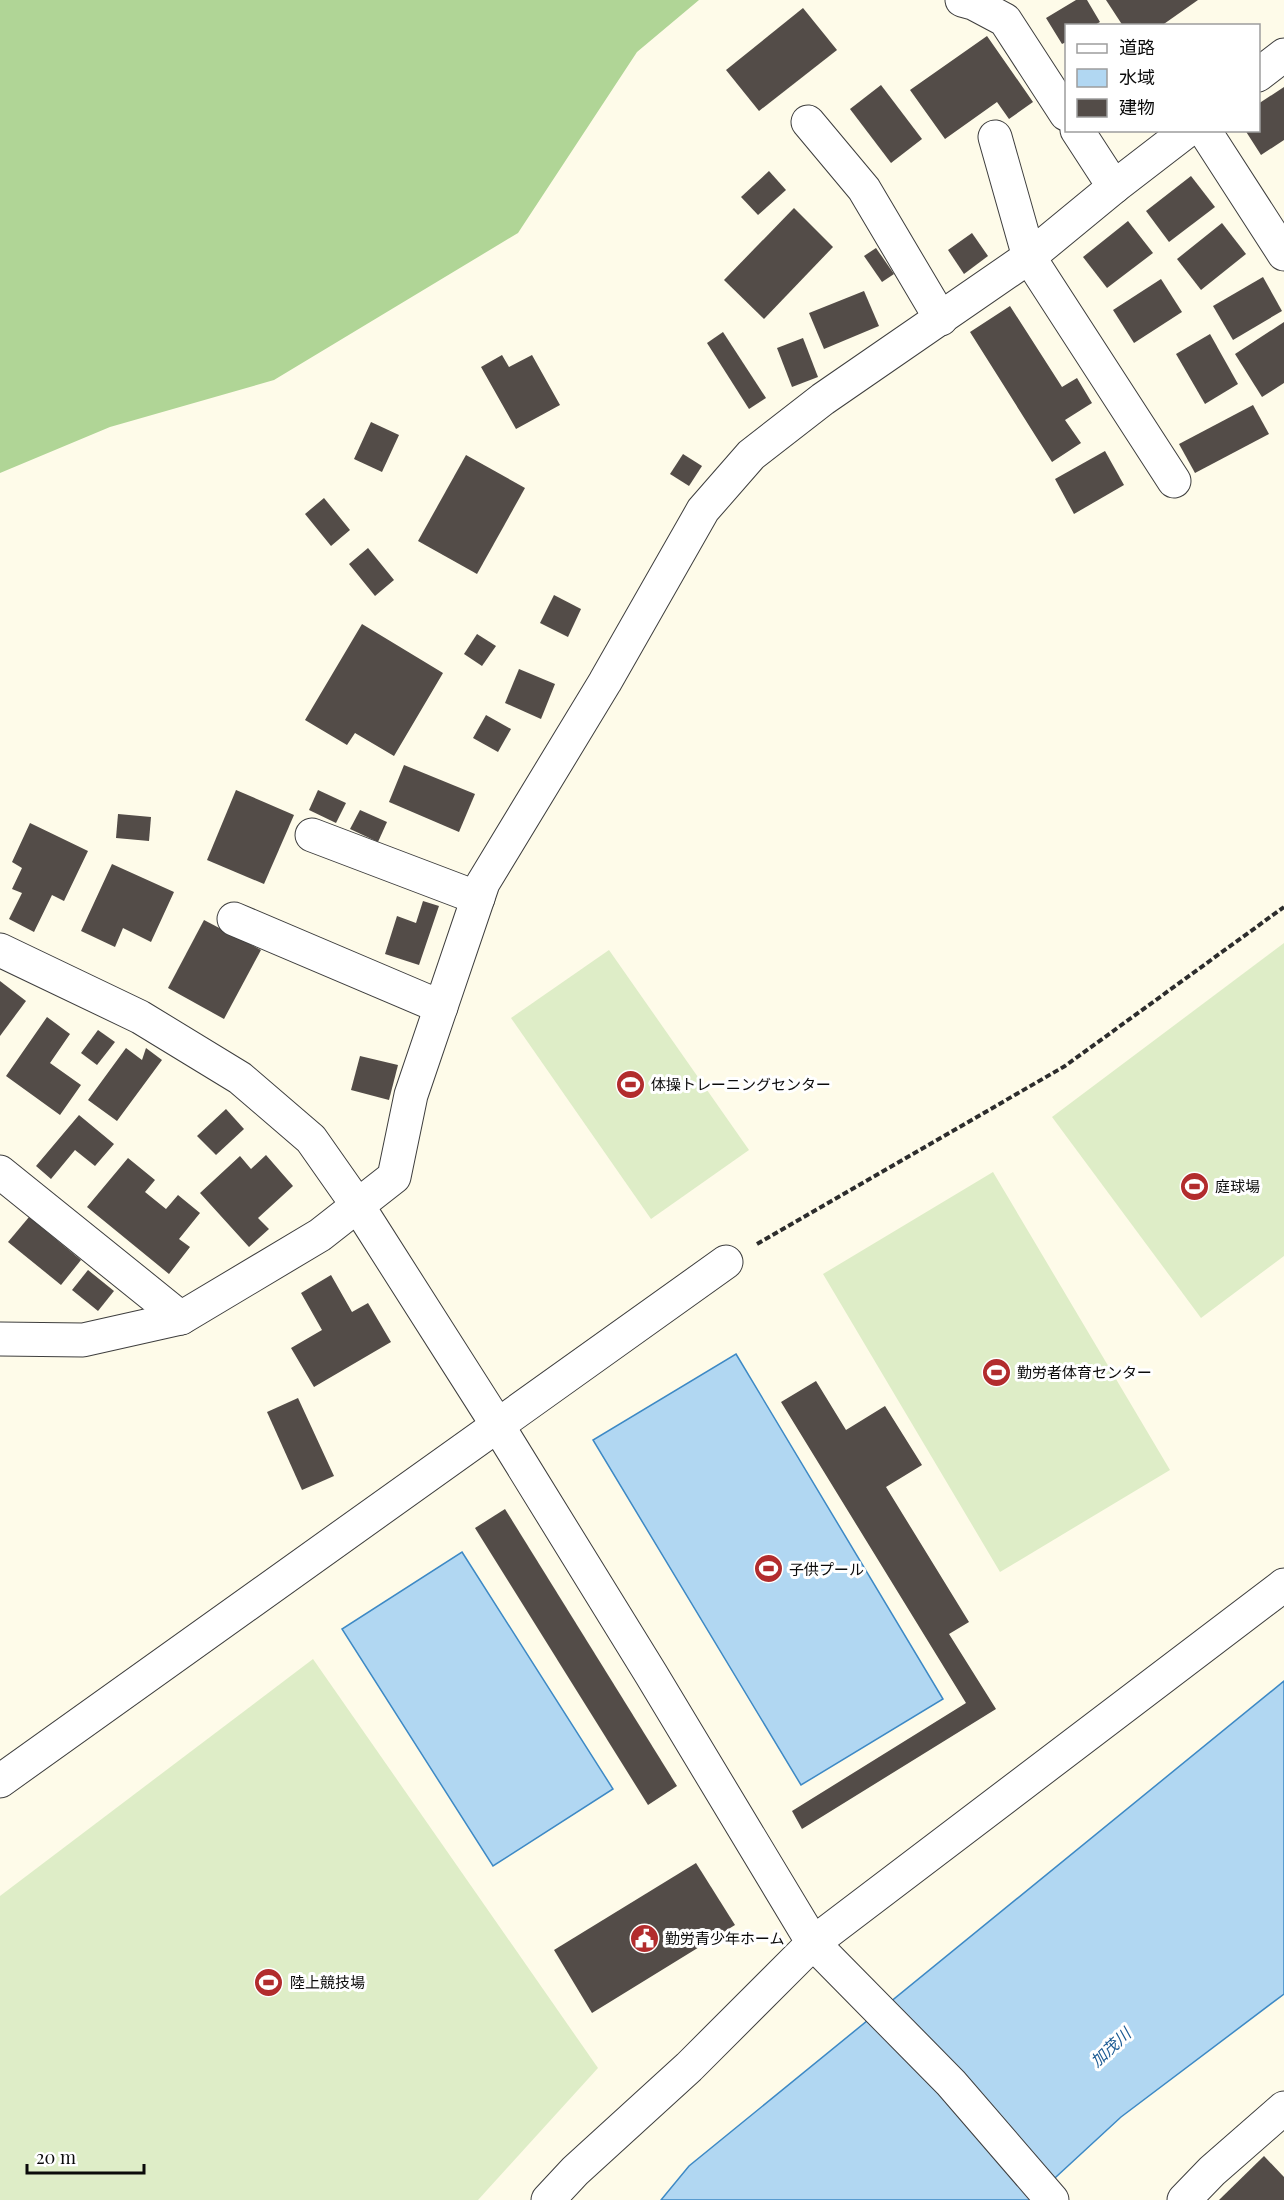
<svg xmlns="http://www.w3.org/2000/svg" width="1284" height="2200" viewBox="0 0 1284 2200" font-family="'Playfair Display','Noto Sans JP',serif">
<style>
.forest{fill:#b0d596}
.pitch{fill:#deedc7}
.water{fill:#b1d7f2;stroke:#3d89c5;stroke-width:1.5}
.building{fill:#534c48}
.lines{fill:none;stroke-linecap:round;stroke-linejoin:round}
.minor-casing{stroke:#3e3e3e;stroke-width:35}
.path{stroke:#2d2d2d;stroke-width:4;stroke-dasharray:6 3;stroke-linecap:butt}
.minor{stroke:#fff;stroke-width:33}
.labels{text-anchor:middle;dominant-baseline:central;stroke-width:6;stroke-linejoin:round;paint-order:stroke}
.poi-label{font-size:15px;fill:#0b0b0b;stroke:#fff;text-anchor:start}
.water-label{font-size:16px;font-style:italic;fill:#1c5b94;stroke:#fff}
</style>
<rect width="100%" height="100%" fill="#fefbe9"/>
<path class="forest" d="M0,0H699L637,52L518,233L274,380L110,427L0,473Z"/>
<g class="pitch">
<path d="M1284,943V1256L1201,1318L1052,1117Z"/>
<path d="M609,950L749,1150L651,1219L511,1018Z"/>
<path d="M993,1172L1170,1470L1000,1572L823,1274Z"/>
<path d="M313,1659L598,2068L478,2200H0V1896Z"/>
</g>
<g class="water">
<path d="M736,1354L943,1699L801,1785L593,1440Z"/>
<path d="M462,1552L613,1789L493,1866L342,1629Z"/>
<path d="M1284,1681V1994L1121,2117L1031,2200H661L689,2166Z"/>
</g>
<g class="building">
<path d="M1076,0H1087L1100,22L1093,26H1066V42L1062,44L1046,18Z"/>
<path d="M1106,0H1198L1161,26H1123Z"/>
<path d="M803,8L837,50L759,111L726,70Z"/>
<path d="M987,36L1033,102L1009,119L997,102L945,139L910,90Z"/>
<path d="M881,85L922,139L891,163L850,109Z"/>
<path d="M1284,87V140L1261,155L1245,130H1258V104Z"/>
<path d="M769,171L786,190L758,215L741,197Z"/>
<path d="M1191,176L1215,207L1169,242L1146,211Z"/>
<path d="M794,208L833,247L764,319L724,280Z"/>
<path d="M1128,221L1153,253L1107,288L1083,257Z"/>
<path d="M1222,223L1246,254L1201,290L1177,259Z"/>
<path d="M972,233L988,256L964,274L948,250Z"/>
<path d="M876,248L894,274L882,282L864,256Z"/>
<path d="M1263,277L1282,311L1233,340L1213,306Z"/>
<path d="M1161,279L1182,312L1134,343L1113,310Z"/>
<path d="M864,291L879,326L824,349L809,313Z"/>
<path d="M1010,306L1062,387L1077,378L1092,403L1065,420L1081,443L1052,462L970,332Z"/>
<path d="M1284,322V383L1262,397L1235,354Z"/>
<path d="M723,332L766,398L749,409L707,343Z"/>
<path d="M1210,334L1238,384L1205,404L1176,354Z"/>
<path d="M803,338L818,377L792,387L777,348Z"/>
<path d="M502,355L509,367L532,355L560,405L516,429L481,367Z"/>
<path d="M1253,405L1269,434L1195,473L1179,444Z"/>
<path d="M371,422L399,435L382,472L354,459Z"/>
<path d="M1105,451L1124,485L1074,514L1055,479Z"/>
<path d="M683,454L702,466L689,486L670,474Z"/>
<path d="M466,455L525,488L477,574L418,541Z"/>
<path d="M324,498L350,530L331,546L305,514Z"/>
<path d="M368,548L394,580L375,596L349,564Z"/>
<path d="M554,595L581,609L568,637L540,623Z"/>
<path d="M362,624L443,673L394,756L355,733L347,745L305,720Z"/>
<path d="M477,634L496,646L482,666L464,654Z"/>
<path d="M519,669L555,684L541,719L505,703Z"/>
<path d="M486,715L511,729L498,752L473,738Z"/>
<path d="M404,765L475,794L459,832L389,802Z"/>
<path d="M236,790L294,815L264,884L207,860Z"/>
<path d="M318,790L346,803L336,823L309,810Z"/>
<path d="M360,810L387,822L378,842L350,829Z"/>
<path d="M118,814L151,817L149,841L116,838Z"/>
<path d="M30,823L88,851L64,901L52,895L34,932L9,919L22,893L12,889L22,868L12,862Z"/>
<path d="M112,864L174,892L151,942L123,928L115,947L81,931Z"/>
<path d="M423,901L439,906L419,965L385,954L397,916L416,923Z"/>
<path d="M204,920L261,950L224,1019L168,988Z"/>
<path d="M0,981L26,1001L0,1036Z"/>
<path d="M47,1017L70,1034L50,1063L81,1085L60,1115L6,1076Z"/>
<path d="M98,1030L115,1042L97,1065L81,1053Z"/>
<path d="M126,1048L142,1060L146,1048L162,1060L117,1121L88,1100Z"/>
<path d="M360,1056L398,1065L389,1100L351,1090Z"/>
<path d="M226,1109L244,1129L216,1155L197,1136Z"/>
<path d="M79,1115L114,1144L95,1166L75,1150L51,1179L36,1166Z"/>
<path d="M266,1155L293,1186L258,1218L269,1229L249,1247L200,1193L240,1156L251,1169Z"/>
<path d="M128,1158L155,1180L145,1192L166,1209L178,1195L200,1213L179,1239L190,1247L169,1274L87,1207Z"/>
<path d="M29,1217L81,1260L61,1285L8,1242Z"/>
<path d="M88,1270L114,1291L98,1311L72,1290Z"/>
<path d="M331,1275L352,1312L368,1303L391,1342L314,1387L291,1348L322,1330L301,1293Z"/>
<path d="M816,1381L846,1430L885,1406L922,1465L886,1487L969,1622L949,1634L996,1709L802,1829L792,1811L966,1703L781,1402Z"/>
<path d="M298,1398L334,1476L302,1490L267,1412Z"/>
<path d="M505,1509L677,1786L648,1805L475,1528Z"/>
<path d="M696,1863L735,1925L592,2013L554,1950Z"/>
<path d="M1264,2156L1284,2177V2200H1219Z"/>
</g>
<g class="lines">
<defs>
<g id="minor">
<path d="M962,0L973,3L1005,20L1066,114"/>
<path d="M1258,75L1284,55"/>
<path d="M808,122L864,189L941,319"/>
<path d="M1077,130L1114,187"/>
<path d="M1204,130L1284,254"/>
<path d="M995,137L1029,257L1174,481"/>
<path d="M312,835L478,898"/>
<path d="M234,919L441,1007"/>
<path d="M0,950L140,1017L240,1078L311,1139L358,1206L498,1426L651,1674L813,1943L951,2083L1052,2200"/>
<path d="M0,1172L181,1318"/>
<path d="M0,1339L83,1340L181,1318L320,1235L394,1177L411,1095L483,883L605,682L703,510L751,455L823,399L1029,257L1114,187L1188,130"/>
<path d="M0,1781L726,1262"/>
<path d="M548,2200L575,2171L689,2067L813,1943L1284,1585"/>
<path d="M1184,2200L1212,2171L1284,2108"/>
</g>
</defs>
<use href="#minor" class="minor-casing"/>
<path class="path" d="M757,1244L1065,1066L1284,907"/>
<use href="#minor" class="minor"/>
</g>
<defs>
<symbol id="stadium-disc" viewBox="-11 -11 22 22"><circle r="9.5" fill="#b22c2d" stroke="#fff"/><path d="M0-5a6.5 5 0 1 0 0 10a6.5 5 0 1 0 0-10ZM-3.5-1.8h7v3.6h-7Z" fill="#fff"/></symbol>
<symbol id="civic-disc" viewBox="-11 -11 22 22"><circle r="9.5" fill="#b22c2d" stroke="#fff"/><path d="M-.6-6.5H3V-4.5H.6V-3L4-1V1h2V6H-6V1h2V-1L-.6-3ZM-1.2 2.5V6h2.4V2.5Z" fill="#fff"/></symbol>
</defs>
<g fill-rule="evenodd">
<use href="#stadium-disc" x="614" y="1068" width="33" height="33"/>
<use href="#stadium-disc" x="1178" y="1170" width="33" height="33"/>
<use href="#stadium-disc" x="980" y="1356" width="33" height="33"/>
<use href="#stadium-disc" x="752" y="1552" width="33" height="33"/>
<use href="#civic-disc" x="628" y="1922" width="33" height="33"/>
<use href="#stadium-disc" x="252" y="1966" width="33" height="33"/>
</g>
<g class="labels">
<g class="poi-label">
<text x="651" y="1084">体操トレーニングセンター</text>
<text x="1215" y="1186">庭球場</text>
<text x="1017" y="1372">勤労者体育センター</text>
<text x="789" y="1569">子供プール</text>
<text x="665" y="1938">勤労青少年ホーム</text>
<text x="290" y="1982">陸上競技場</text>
</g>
<g class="water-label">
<text transform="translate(1110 2047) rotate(-43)">加茂川</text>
</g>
</g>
<rect x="1065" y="24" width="195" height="108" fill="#ffffff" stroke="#9d9d9d" stroke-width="1.5"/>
<rect x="1077" y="44" width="30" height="9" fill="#ffffff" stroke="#9d9d9d" stroke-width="1.5"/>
<text x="1119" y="54" font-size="18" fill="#0b0b0b">道路</text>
<rect x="1077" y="69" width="30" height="18" fill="#b1d7f2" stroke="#9d9d9d" stroke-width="1.5"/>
<text x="1119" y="84" font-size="18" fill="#0b0b0b">水域</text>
<rect x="1077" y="99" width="30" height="18" fill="#534c48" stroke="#9d9d9d" stroke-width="1.5"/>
<text x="1119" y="114" font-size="18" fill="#0b0b0b">建物</text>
<path d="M27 2164v9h117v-9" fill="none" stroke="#0b0b0b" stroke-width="3"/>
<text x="36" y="2164" font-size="18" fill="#0b0b0b" stroke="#ffffff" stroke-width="4.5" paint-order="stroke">20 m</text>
</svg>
